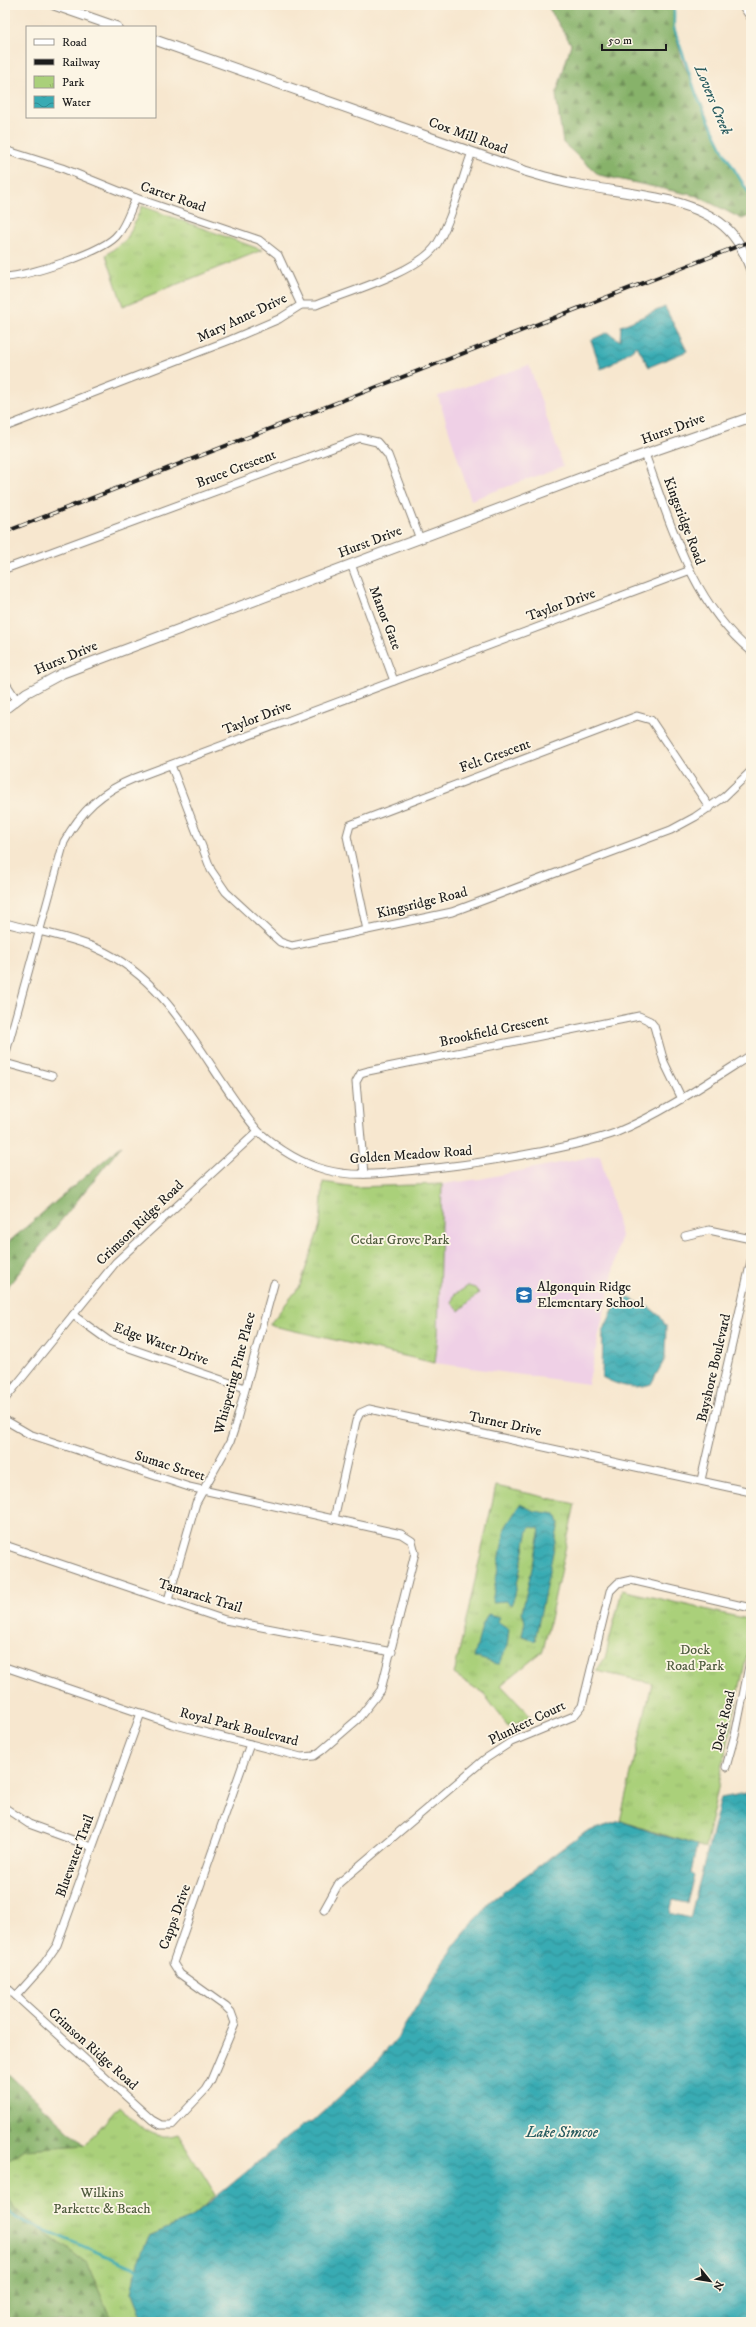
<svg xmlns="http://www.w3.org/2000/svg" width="756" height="2327" viewBox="0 0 756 2327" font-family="'IM FELL DW Pica',serif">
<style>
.built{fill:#efd0e6}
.forest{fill:url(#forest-firs);stroke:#526743}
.park{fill:url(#park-tufts);stroke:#63764b}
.water{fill:url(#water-waves);stroke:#2a6468}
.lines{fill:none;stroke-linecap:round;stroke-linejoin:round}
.stream{stroke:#39abb3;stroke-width:2.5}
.minor-casing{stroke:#8a8276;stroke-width:9}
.tertiary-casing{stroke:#8a8276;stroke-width:11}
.minor{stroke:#fff;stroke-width:7}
.tertiary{stroke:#fff;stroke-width:9}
.rail-casing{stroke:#1c1c1c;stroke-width:4}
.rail{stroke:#fcf5e5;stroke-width:2.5;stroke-dasharray:8;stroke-linecap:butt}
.labels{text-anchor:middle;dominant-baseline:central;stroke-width:3.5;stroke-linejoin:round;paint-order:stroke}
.street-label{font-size:14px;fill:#1c1c1c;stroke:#fcf5e5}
.park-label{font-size:14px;fill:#4e5b3d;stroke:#fcf5e5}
.poi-label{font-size:14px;fill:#1c1c1c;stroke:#fcf5e5;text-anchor:start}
.water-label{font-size:15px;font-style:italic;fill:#295c60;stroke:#fcf5e5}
</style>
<defs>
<pattern id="forest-firs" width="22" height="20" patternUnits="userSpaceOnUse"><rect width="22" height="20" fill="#87b26a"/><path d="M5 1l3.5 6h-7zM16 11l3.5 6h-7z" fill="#6e9056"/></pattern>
<pattern id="park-tufts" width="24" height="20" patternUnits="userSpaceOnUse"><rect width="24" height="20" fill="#aad07a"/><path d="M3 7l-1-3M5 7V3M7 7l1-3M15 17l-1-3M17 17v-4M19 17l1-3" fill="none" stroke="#92b269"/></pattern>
<pattern id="water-waves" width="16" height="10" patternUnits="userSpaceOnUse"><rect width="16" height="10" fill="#39abb3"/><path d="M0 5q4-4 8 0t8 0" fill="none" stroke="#2f8a91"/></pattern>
</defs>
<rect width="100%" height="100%" fill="#fcf5e5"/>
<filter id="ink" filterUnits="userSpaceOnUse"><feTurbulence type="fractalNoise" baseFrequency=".025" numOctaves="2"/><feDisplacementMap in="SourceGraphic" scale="8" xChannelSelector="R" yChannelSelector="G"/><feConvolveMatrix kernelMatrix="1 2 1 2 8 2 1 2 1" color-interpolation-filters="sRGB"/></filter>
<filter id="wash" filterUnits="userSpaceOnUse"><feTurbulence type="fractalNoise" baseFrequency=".012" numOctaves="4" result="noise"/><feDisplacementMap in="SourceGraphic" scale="16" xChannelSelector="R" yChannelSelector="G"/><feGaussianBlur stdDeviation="0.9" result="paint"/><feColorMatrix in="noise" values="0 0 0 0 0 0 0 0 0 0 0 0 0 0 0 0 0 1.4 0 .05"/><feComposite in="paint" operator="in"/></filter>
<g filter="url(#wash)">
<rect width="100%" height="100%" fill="#f7e7cf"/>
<g class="built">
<path d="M529,365L563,466L471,500L438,396Z"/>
<path d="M600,1155L621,1236L588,1384L435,1363L438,1336L442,1184L480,1179Z"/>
</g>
<g class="forest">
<path d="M547,5H674V28L682,61L725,154L751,196V215L742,219L697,196L599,175L563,143L556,95L571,44Z"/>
<path d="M122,1145L5,1290V1245Z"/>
<path d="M5,2071L85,2145L25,2149L5,2163Z"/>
<path d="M5,2191L15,2210L88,2264L112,2322H5Z"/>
</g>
<g class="park">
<path d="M142,206L262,250L123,306L106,255L127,239Z"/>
<path d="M323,1182L356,1187L442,1184L438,1336L435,1363L269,1325L300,1286L320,1225Z"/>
<path d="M468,1286L475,1288L479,1293L459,1311L452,1303L454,1295Z"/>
<path d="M496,1486L575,1504L543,1651L501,1685L531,1717L508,1726L484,1694L454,1674Z"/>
<path d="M622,1590L751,1620V1635L705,1848L620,1821L652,1683L596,1671L605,1658Z"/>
<path d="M119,2106C136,2122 152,2143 178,2134L216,2195L188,2220L149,2236L132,2293L143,2322H112L88,2264L15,2210L5,2191V2163L25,2149L85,2145Z"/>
</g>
<g class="water">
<path d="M665,307L687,351L649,367L637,346L612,364L601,369L591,340L608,332L620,341L621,326Z"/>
<path d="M629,1298L650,1308L660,1316L666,1326L665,1359L651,1384C633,1390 619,1386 602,1377L603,1331L616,1304Z"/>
<path d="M520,1504L534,1511L556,1514L559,1523L535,1640L522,1636L525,1622L522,1611L540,1534L539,1528L531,1527L528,1530L515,1595L511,1605L506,1601L492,1602L505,1528Z"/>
<path d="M488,1614L499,1617L497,1621L509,1629L507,1646L500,1664C490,1664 484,1658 474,1658L482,1626Z"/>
<path d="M751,1792V2322H143L132,2294L138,2262L149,2236L188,2220L302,2126L312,2122L375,2064L397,2038L454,1946L490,1902L583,1833L620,1821L657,1834L697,1845L691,1872L694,1875L687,1903L673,1900L670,1913L690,1918L721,1798Z"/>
</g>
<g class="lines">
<g class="stream">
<path d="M674,5V28L697,96L725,154L751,197"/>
<path d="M5,2207L16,2218L137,2269"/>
</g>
</g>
</g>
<g filter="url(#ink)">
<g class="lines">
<defs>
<g id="minor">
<path d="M742,5L751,18"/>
<path d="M5,150L62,168L136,198L259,240L278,255L301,305"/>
<path d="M5,277C28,276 105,252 118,234C126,225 130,210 136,198"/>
<path d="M5,427L230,340L279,319L301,305H316C347,292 413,274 434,248C449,230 463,176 472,152"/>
<path d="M645,454C670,522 692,603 751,651"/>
<path d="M351,564L394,681"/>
<path d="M5,569L360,438L377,442L388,455L420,539"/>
<path d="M5,682L16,699"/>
<path d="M171,765L211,870L226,892L280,942L292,946L452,912L604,855L671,830L695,817L724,797L751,771"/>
<path d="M5,923C35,931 68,936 96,948C175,982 206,1070 258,1131C278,1149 300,1163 326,1170C355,1178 387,1173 416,1170C458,1166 498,1160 539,1152C564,1147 590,1142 615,1133C663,1113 707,1083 751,1055"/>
<path d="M367,930L347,836L350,825L637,716L651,720L710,808"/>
<path d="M5,1056L64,842C81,811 102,791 135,778L688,571"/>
<path d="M5,1063L52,1076"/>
<path d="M364,1174L356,1082L361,1073L368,1071L639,1016L650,1021L654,1026L664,1062L682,1099"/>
<path d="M685,1236L709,1230L751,1239"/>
<path d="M73,1315L109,1341L245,1388"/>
<path d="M5,1399L116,1262L258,1131"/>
<path d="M5,1420L29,1434L189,1487L401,1534L412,1541L415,1553L381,1690L358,1719L321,1751L314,1756L301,1757L172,1724L5,1667"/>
<path d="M701,1480L751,1261"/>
<path d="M334,1519L356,1421L360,1413L369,1409L751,1492"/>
<path d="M5,1545L225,1620L392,1652"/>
<path d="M168,1600L196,1503L230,1442L234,1430L274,1284"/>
<path d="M726,1767L736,1731L751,1656"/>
<path d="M5,1808L29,1824L92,1847"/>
<path d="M324,1910L339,1883L485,1759L511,1742L574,1716L582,1706L610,1591L618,1583L631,1580L751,1608"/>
<path d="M5,1986L152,2120L161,2125H172L205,2090L211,2080L235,2023L231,2012L226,2007L180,1974L173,1963L250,1744"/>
<path d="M16,1996L41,1968L57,1945L141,1713"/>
</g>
<g id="tertiary">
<path d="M54,5L117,27"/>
<path d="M155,40L525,171C542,176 558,181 575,184C621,194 688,195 724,226C738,238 745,254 751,270"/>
<path d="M5,709L26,693L63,673L636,457L751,417"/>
</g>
</defs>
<use href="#minor" class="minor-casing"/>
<use href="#tertiary" class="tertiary-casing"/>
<use href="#minor" class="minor"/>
<use href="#tertiary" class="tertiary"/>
<defs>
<path id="rail" d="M5,532L751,241"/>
</defs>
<use href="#rail" class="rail-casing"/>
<use href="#rail" class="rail"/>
</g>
</g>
<defs>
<symbol id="school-square" viewBox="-11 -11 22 22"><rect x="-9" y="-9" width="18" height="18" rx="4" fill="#1f6fb2" stroke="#fcf5e5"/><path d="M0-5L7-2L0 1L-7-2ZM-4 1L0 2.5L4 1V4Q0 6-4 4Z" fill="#fff"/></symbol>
</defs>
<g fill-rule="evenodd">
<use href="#school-square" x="514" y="1285" width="20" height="20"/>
</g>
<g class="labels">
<g class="street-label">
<text transform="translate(468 136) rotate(20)">Cox Mill Road</text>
<text transform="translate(173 197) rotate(19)">Carter Road</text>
<text transform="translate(242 318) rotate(-25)">Mary Anne Drive</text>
<text transform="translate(673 429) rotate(-20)">Hurst Drive</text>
<text transform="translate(236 469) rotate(-21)">Bruce Crescent</text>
<text transform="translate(684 521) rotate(69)">Kingsridge Road</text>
<text transform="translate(370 542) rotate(-21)">Hurst Drive</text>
<text transform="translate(561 605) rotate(-20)">Taylor Drive</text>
<text transform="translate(385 618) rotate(69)">Manor Gate</text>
<text transform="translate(66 658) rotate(-23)">Hurst Drive</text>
<text transform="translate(257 718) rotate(-21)">Taylor Drive</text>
<text transform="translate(495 756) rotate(-20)">Felt Crescent</text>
<text transform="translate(422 903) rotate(-14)">Kingsridge Road</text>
<text transform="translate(494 1031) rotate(-12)">Brookfield Crescent</text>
<text transform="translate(411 1155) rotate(-4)">Golden Meadow Road</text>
<text transform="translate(140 1223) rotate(-44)">Crimson Ridge Road</text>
<text transform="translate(161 1344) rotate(20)">Edge Water Drive</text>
<text transform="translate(714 1368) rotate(-77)">Bayshore Boulevard</text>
<text transform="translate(235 1373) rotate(-75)">Whispering Pine Place</text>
<text transform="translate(505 1424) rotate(12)">Turner Drive</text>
<text transform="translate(170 1466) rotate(17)">Sumac Street</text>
<text transform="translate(200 1596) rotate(17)">Tamarack Trail</text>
<text transform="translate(724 1721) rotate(-77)">Dock Road</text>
<text transform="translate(527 1723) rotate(-26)">Plunkett Court</text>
<text transform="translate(239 1727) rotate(14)">Royal Park Boulevard</text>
<text transform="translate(75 1856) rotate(-70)">Bluewater Trail</text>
<text transform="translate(175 1917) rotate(-70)">Capps Drive</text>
<text transform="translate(93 2049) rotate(42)">Crimson Ridge Road</text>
</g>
<g class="park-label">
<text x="400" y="1240">Cedar Grove Park</text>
<text x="695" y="1650">Dock<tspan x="695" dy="16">Road Park</tspan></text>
<text x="102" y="2193">Wilkins<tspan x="102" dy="16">Parkette &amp; Beach</tspan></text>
</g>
<g class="poi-label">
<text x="537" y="1287">Algonquin Ridge<tspan x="537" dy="16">Elementary School</tspan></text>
</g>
<g class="water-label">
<text transform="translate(713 100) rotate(67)">Lovers Creek</text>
<text x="562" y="2132">Lake Simcoe</text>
</g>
</g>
<rect width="756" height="2327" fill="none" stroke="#fcf5e5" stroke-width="20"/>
<rect x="26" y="26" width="130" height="92" fill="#fcf5e5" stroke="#a29e95"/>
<rect x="34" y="39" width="20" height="6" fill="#ffffff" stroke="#a29e95"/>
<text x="62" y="46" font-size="12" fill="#1c1c1c">Road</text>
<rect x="34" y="59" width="20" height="6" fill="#1c1c1c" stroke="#a29e95"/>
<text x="62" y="66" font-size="12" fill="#1c1c1c">Railway</text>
<rect x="34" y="76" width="20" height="12" fill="url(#park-tufts)" stroke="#a29e95"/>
<text x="62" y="86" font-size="12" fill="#1c1c1c">Park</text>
<rect x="34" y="96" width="20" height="12" fill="url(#water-waves)" stroke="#a29e95"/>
<text x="62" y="106" font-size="12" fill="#1c1c1c">Water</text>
<g transform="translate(710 2281) rotate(120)" stroke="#fcf5e5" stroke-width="3" paint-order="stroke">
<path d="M0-3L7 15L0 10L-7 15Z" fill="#1c1c1c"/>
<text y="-6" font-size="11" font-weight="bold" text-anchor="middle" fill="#1c1c1c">N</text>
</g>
<path d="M602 44v6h64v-6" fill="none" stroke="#1c1c1c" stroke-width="2"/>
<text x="608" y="44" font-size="12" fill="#1c1c1c" stroke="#fcf5e5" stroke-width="3" paint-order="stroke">50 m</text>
</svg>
